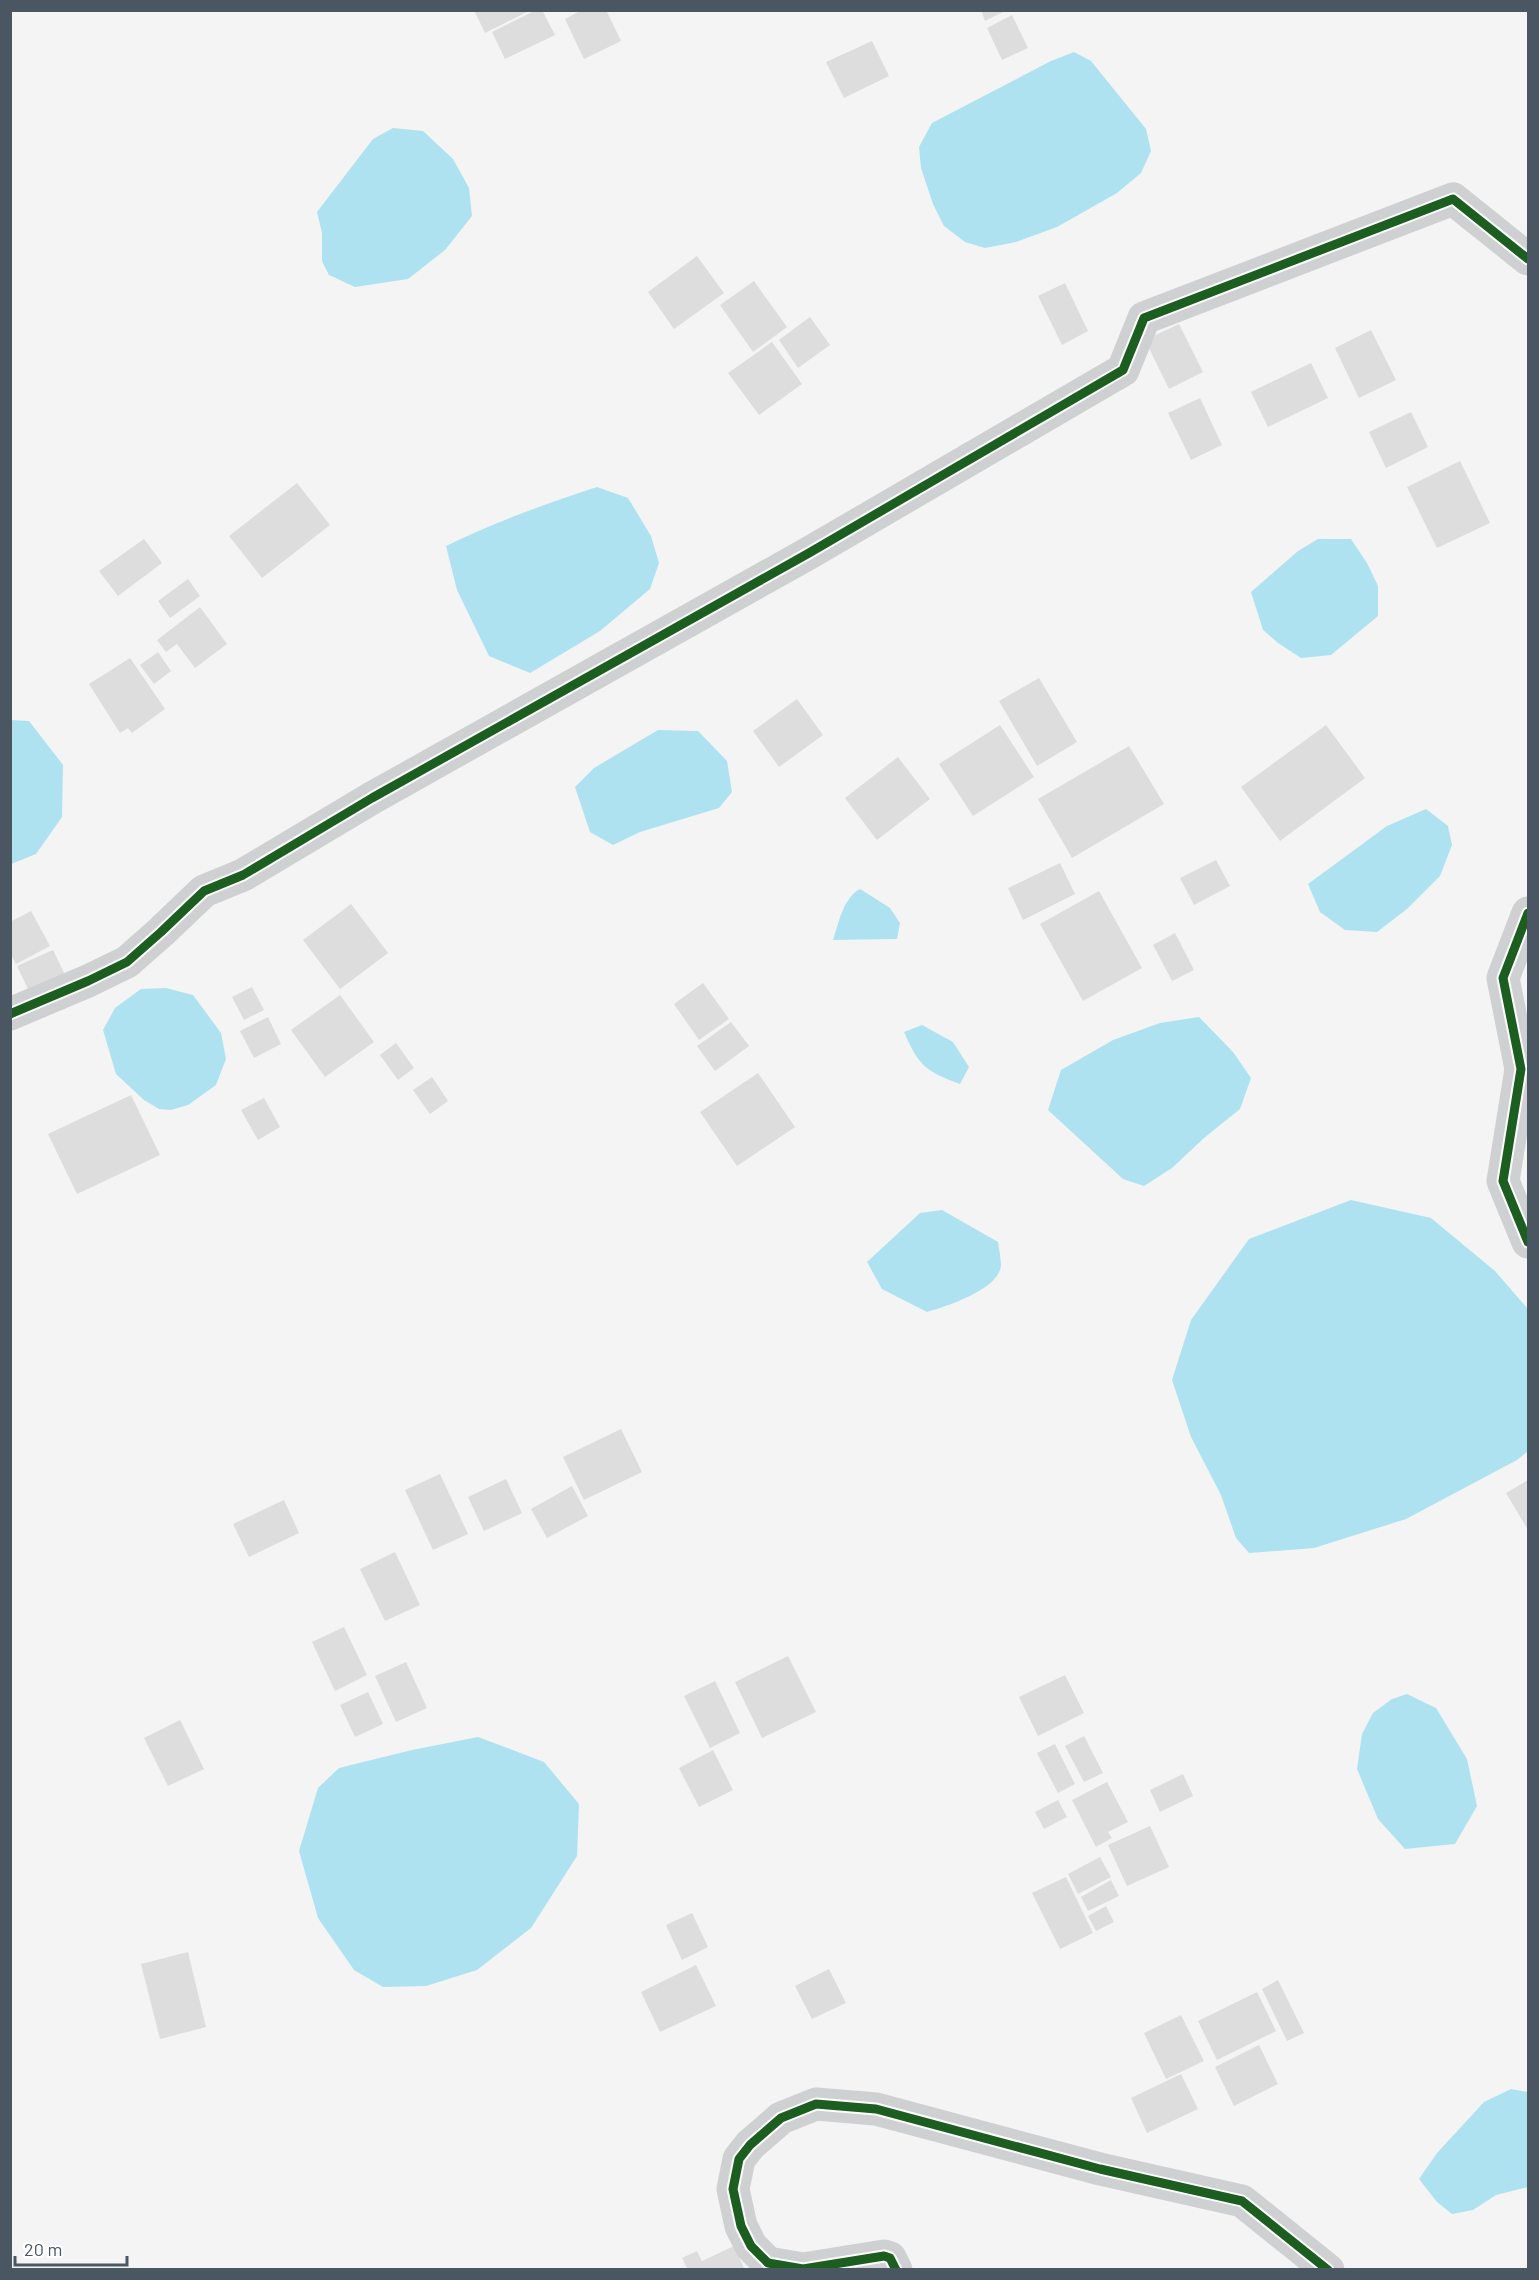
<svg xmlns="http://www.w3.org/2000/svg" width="1539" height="2280" viewBox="0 0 1539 2280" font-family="Barlow,sans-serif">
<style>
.water{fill:#aee2f0}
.building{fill:#ddddde}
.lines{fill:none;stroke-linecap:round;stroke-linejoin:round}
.minor{stroke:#ced0d2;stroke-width:33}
.cycleway-casing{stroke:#fff;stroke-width:13}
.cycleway{stroke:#1b5e20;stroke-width:9}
</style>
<rect width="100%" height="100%" fill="#f4f4f4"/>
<g class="water">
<path d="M1074,52L1091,61L1146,129L1151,151L1141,173L1117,193L1057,227L1016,242L985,248L965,242L944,226L933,204L921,168L919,147L932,123L1051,61Z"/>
<path d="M393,128L423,131L453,159L469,188L472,216L445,250L408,279L355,287L329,275L322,261V233L317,212L373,139Z"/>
<path d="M597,487L628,498L651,536L659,563L650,589L600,631L530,673L489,656L457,590L446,546C495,522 545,504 597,487Z"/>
<path d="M1318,539H1351L1367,563L1378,586V616L1331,655L1301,658L1278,643L1263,630L1251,592L1298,551Z"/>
<path d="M11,720L29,721L63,765L62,817L36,854L11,864Z"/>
<path d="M658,730L698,731L727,761L732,792L719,808L640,832L613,845L590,832L575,787L594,768Z"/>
<path d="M1426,809L1448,826L1452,845L1440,876L1407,909L1377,932L1345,930L1320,912L1308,884L1387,826Z"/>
<path d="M860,889L890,908L900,923L897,939L833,940C839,923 843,898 860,889Z"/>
<path d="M166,988L193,995L221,1033L226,1059L216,1085L188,1105L171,1110L159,1109L144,1100L116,1074L103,1030L115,1008L141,989Z"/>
<path d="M1199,1017L1233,1052L1251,1078L1240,1109L1204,1138L1172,1168L1144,1186L1123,1179L1048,1110L1061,1070L1113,1040L1160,1023Z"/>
<path d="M922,1025L953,1042L969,1067L960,1084C925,1071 919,1066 904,1032Z"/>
<path d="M1351,1200L1431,1218L1495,1271L1528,1309V1451L1517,1460L1406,1519L1314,1548L1249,1553L1236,1538L1221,1495L1191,1437L1172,1380L1191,1320L1249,1239Z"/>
<path d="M942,1210L998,1242C999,1249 1001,1259 1001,1266C998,1290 947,1306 927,1312L882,1289L867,1262L920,1213Z"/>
<path d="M1407,1694L1436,1708L1467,1759L1477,1806L1455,1844L1405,1849L1378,1819L1357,1769L1362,1734L1373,1713L1392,1699Z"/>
<path d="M478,1737L544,1762L579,1804L577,1856L531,1928L477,1970L426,1986L383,1987L354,1970L318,1918L299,1851L318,1788L339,1768L412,1750Z"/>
<path d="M1511,2089L1528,2092V2187L1496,2195L1473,2210L1452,2214L1437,2202L1419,2179L1437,2153L1484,2102Z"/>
</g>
<g class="building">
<path d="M474,10H531L485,33Z"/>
<path d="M536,10H542L555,35L505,59L492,32Z"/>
<path d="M582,10H606L621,41L584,59L565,19Z"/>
<path d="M981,10H1007L985,21Z"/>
<path d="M1012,15L1028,48L1002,60L987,28Z"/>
<path d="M872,41L889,76L844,98L826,62Z"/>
<path d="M697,256L724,293L674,329L648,292Z"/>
<path d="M754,281L787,327L753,352L720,305Z"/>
<path d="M1065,283L1088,331L1062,345L1038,296Z"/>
<path d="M810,317L830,345L798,368L779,340Z"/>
<path d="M1179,324L1203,372L1169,389L1145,340Z"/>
<path d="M1371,330L1396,380L1359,398L1335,348Z"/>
<path d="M772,342L802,384L759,415L728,373Z"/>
<path d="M1311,363L1328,398L1268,427L1251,392Z"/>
<path d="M1200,398L1222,445L1191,460L1168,413Z"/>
<path d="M1411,412L1428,447L1386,468L1369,432Z"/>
<path d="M1460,461L1490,523L1437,548L1407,487Z"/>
<path d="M297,483L330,525L262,578L229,536Z"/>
<path d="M144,539L162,563L118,596L99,571Z"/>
<path d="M188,579L200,596L170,618L158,601Z"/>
<path d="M200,607L227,644L195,668L177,644L166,652L157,640Z"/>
<path d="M158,652L171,671L154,684L140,665Z"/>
<path d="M130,658L165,709L132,733L128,728L120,733L89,684Z"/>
<path d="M1039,678L1077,742L1037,766L999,701Z"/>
<path d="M797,699L823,735L779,767L753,731Z"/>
<path d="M1000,725L1034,777L973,816L939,764Z"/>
<path d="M1326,725L1365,778L1280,841L1241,787Z"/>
<path d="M1129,746L1164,804L1072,858L1038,799Z"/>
<path d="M898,757L930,799L877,840L845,798Z"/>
<path d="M1216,860L1230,886L1194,905L1180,878Z"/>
<path d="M1060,863L1075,894L1023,920L1008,888Z"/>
<path d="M1099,891L1142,968L1083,1001L1040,924Z"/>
<path d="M351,904L388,953L340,989L303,940Z"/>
<path d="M31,911L50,946L16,964L10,953V922Z"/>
<path d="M1175,933L1194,970L1172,981L1153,945Z"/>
<path d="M53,950L66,977L30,993L17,966Z"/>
<path d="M703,983L729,1019L699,1040L674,1004Z"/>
<path d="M252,987L264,1010L244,1020L232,997Z"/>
<path d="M340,995L374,1042L325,1077L291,1030Z"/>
<path d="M268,1017L281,1044L254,1058L240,1031Z"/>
<path d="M731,1022L749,1046L715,1071L697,1046Z"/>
<path d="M396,1043L414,1068L398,1080L380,1055Z"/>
<path d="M758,1073L795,1127L737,1166L700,1112Z"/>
<path d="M432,1077L448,1101L430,1114L413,1090Z"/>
<path d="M131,1095L160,1155L77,1194L48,1134Z"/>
<path d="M264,1098L280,1127L258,1140L241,1110Z"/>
<path d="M621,1429L642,1472L584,1500L563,1457Z"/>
<path d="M440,1474L468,1534L433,1550L405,1490Z"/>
<path d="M506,1479L522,1513L484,1531L468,1497Z"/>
<path d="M1528,1480V1530L1506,1493Z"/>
<path d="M572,1486L588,1516L547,1538L531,1509Z"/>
<path d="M284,1500L299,1533L249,1557L233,1524Z"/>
<path d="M395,1552L420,1605L385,1621L360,1569Z"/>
<path d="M344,1627L367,1675L335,1691L312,1642Z"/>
<path d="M788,1656L816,1712L762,1738L735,1682Z"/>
<path d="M406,1662L427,1708L396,1722L375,1676Z"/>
<path d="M1065,1675L1084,1713L1038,1736L1019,1697Z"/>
<path d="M715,1681L740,1733L710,1748L684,1696Z"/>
<path d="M368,1692L383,1724L355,1737L340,1705Z"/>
<path d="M180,1720L204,1769L168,1786L144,1738Z"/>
<path d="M1084,1736L1103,1773L1084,1782L1065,1746Z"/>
<path d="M1055,1744L1075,1784L1058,1793L1037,1753Z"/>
<path d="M713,1750L733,1790L699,1807L679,1768Z"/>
<path d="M1183,1774L1193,1796L1160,1812L1150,1790Z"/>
<path d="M1107,1782L1128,1822L1108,1832L1112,1838L1096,1847L1072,1800Z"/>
<path d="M1058,1800L1067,1817L1044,1829L1035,1812Z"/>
<path d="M1150,1826L1169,1867L1127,1886L1108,1845Z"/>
<path d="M1100,1857L1111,1877L1078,1894L1068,1874Z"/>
<path d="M1066,1877L1093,1933L1060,1949L1032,1893Z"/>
<path d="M1111,1880L1119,1896L1088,1911L1081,1897Z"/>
<path d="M1106,1906L1114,1922L1096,1931L1088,1916Z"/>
<path d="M692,1913L708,1947L682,1960L666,1925Z"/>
<path d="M188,1952L206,2027L160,2039L141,1964Z"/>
<path d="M696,1965L716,2006L660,2032L641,1992Z"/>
<path d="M829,1969L846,2003L812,2019L795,1986Z"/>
<path d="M1278,1980L1304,2033L1287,2041L1262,1989Z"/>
<path d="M1257,1992L1276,2031L1217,2060L1198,2021Z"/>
<path d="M1181,2015L1204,2061L1166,2079L1144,2033Z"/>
<path d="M1259,2045L1278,2084L1234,2106L1215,2067Z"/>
<path d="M1181,2074L1198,2109L1147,2133L1131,2098Z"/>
<path d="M734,2246L745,2270H683L687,2268L682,2258L697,2251L702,2261Z"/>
</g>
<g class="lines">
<g class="minor">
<path d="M1528,913L1503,978L1521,1069L1503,1181L1528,1242"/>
<path d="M10,1014L88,981L127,962L161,932L204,891L243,875L372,798L809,553L1123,370L1144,318L1453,199L1528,259"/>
<path d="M896,2270L890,2258L884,2256L803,2269L768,2263L751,2246L741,2226L733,2189L739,2159L750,2145L781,2118L816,2104L876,2109L1100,2169L1242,2201L1328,2270"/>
</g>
<defs>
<g id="cycleway">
<path d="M1528,913L1503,978L1521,1069L1503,1181L1528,1242"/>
<path d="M10,1014L88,981L127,962L161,932L204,891L243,875L372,798L809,553L1123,370L1144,318L1453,199L1528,259"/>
<path d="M896,2270L890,2258L884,2256L803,2269L768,2263L751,2246L741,2226L733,2189L739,2159L750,2145L781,2118L816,2104L876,2109L1100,2169L1242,2201L1328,2270"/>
</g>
</defs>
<use href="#cycleway" class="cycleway-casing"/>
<use href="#cycleway" class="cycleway"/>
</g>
<rect width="1539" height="2280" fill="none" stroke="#4a5661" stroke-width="24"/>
<path d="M15 2256v9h112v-9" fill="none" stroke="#4a5661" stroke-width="3"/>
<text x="24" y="2256" font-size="18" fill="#4a5661" stroke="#ffffff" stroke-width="4.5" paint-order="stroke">20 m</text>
</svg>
